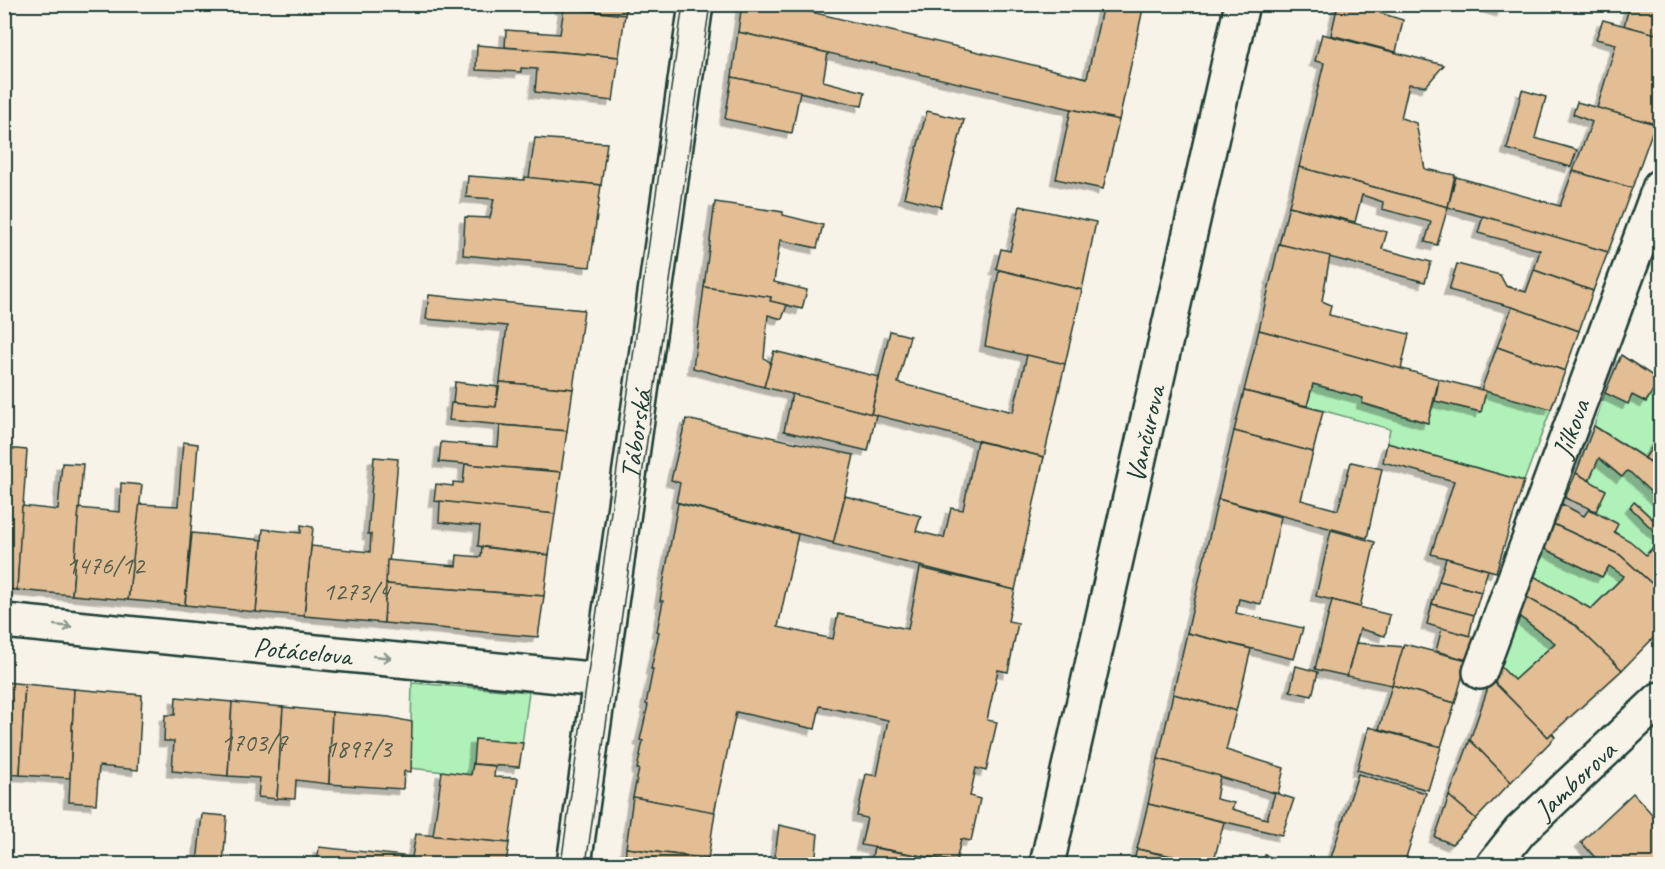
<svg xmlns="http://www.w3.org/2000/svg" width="1665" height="869" viewBox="0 0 1665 869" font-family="Caveat,sans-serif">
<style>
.green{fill:#b0f1b9;stroke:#689776;stroke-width:1.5}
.building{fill:#e3bd94;stroke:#1f3d34;stroke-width:1.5;filter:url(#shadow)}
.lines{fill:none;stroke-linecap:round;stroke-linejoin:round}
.minor-casing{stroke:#1f3d34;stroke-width:38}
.minor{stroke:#f7f3e8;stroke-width:33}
.tram{stroke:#1f3d34;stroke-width:1.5}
.oneway{stroke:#8b988e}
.labels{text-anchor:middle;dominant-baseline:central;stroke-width:4.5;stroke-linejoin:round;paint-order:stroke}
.number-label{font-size:26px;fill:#505d4c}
.street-label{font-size:28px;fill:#1f3d34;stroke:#f7f3e8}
</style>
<defs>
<filter id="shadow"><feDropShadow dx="-5.5" dy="5.5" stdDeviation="0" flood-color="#0004"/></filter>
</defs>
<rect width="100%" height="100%" fill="#f7f3e8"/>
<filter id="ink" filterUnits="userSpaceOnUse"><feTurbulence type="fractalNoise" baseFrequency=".0167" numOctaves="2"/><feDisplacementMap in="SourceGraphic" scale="12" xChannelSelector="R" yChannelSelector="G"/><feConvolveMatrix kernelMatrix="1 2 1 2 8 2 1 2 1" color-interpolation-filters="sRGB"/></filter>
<g filter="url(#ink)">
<g class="green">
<path d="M1659,380L1660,441L1657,440L1645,458L1594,426L1605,393L1627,403L1632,395L1646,402Z"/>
<path d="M1313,384L1363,398L1362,404L1427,423L1435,401L1481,412L1486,391L1551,409L1524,481L1387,443L1390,429L1307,406Z"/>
<path d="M1599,458L1621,477L1627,471L1631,473L1660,501V526L1635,502L1630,507L1656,533L1660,529V540L1646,555L1614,532L1618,524L1596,511L1606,490L1589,481Z"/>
<path d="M1543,548L1601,577L1609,566L1624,576L1591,609L1532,575Z"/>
<path d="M1516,614L1555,643L1514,680L1497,663Z"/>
<path d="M412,683L529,692L519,767L473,764L471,775L410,768Z"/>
</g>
<g class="building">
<path d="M561,4H627L625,15L560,8Z"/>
<path d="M742,4H804L803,10L1087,78L1103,4H1144L1119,120L738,32Z"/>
<path d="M1338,4H1382L1380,13L1403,20L1396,52L1331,35Z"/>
<path d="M1477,4H1504L1502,11Z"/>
<path d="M1630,4H1659L1660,35L1624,26Z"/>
<path d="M564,8L625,15L619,57L505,47L506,30L560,34Z"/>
<path d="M1603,20L1660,35V111L1655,124L1597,108L1616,44L1596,39Z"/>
<path d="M738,32L828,53L823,81L865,92L862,106L732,77Z"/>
<path d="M1322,34L1444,65L1426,86L1409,84L1401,118L1416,123L1425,169L1455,175L1448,207L1299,167L1324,63L1315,61Z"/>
<path d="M477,45L619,57L613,101L535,92L537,69L521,68V72L476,70Z"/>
<path d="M732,77L800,91L792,133L725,119Z"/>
<path d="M1522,90L1546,97L1535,138L1577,150L1571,167L1507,149Z"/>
<path d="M1577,102L1655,124L1632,188L1573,171L1592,122L1573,114Z"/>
<path d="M1071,109L1119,120L1103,189L1056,179Z"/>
<path d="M927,111L964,120L941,207L904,197Z"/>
<path d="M535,138L607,143L601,185L529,178Z"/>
<path d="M1299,167L1448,207L1437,245L1425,242L1431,222L1382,209L1383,202L1362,195L1355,222L1289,206Z"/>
<path d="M1573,171L1632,188L1608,252L1448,207L1456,177L1560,206Z"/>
<path d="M468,176L524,180L525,177L601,185L590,267L463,255L465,217L490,218L494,199L466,197Z"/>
<path d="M715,202L783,212V215L823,225L817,248L780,240L774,282L807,290L802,309L770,301L771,297L704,287Z"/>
<path d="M1020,206L1096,222L1082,290L996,269L1001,249L1010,251Z"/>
<path d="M1289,206L1387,232L1382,249L1431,262L1425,282L1279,244Z"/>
<path d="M1483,216L1608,252L1593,291L1534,270L1540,250L1478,233Z"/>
<path d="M1279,244L1330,256L1322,301L1331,305L1329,315L1409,334L1401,369L1259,330Z"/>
<path d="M1457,264L1500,275L1506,286L1526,292L1534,270L1593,291L1579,331L1512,307L1449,290Z"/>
<path d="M999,270L1082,290L1065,364L985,346Z"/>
<path d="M704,287L771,297L770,301L787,305L782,319L768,315L764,358L771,363L764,387L693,368Z"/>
<path d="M429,295L584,310L573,389L500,382L507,326L426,319Z"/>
<path d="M1512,307L1579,331L1565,371L1497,347Z"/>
<path d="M1259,330L1439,379L1428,423L1362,403L1363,398L1313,384L1307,406L1244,391Z"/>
<path d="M890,331L910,336L898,383L1013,412L1027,355L1065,364L1044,457L871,414Z"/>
<path d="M1497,347L1565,371L1551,409L1481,390Z"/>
<path d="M774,351L879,377L871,414L764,387Z"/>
<path d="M1621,355L1659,380L1646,402L1632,395L1628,404L1605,393Z"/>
<path d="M1439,379L1486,391L1481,412L1435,401Z"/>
<path d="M455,382L498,387L496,407L453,403Z"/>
<path d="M500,382L573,389L567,431L449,420L451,403L496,407Z"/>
<path d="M1244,391L1323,411L1313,452L1234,431Z"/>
<path d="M792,394L876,415L868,451L784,431Z"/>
<path d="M686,419L854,455L834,543L676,502L680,483L671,480Z"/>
<path d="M500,425L567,431L561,472L439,462L441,442L498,447Z"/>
<path d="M1594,426L1660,468V501L1631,473L1627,471L1622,477L1599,458L1589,481L1576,473Z"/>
<path d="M1234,431L1313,452L1301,500L1338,510L1351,462L1382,469L1367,538L1218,499Z"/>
<path d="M1657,439L1660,441V468L1645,458Z"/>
<path d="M977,441L1044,457L1015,590L833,544L845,496L921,516L916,531L944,538L951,508L963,510Z"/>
<path d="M183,442L198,444L185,605L128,600L139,504L178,506Z"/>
<path d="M1387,443L1524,481L1496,572L1431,554L1454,481L1383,462Z"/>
<path d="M4,448L27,450L17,590L4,589Z"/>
<path d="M374,457L398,459L384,623L304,616L311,546L370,552L371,534H368Z"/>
<path d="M62,463L83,464L72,595L17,590L22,506L58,510Z"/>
<path d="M465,464L561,472L555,514L434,501L436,484L453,486V482L463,483Z"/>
<path d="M1576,473L1606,490L1596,511L1565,498Z"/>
<path d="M121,483L142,485L128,600L72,595L79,508L120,512Z"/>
<path d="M1218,499L1281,517L1261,604L1239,599L1236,613L1303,628L1294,659L1187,633Z"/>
<path d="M440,501L555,514L549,555L478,546L480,526L439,522Z"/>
<path d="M1634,502L1660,526L1656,533L1630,507Z"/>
<path d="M678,503L798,534L778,627L833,639L838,614L908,629L920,568L1015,590L1008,621L1018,623L1008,672L998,670L987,720L997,722L986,771L976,768L970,796L980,799L971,841L961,839L956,862L861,845L867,818L857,816L866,774L877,776L888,720L820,706L815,729L736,712L714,813L633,797L639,769H637L643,741L640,740L648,705L646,704L653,669H651L659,632L657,631L663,601H660Z"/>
<path d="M1562,504L1584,516L1589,509L1618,524L1614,532L1630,541L1646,555L1660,540V591L1620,555L1553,524Z"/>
<path d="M1553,524L1620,555L1660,591V631L1622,670L1575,625L1523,595L1532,575L1591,609L1624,576L1609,566L1602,577L1543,548Z"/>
<path d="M301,525L313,527L304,616L256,612L263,529L301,533Z"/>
<path d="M1331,530L1375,542L1360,607L1316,596Z"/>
<path d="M192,533L262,540L256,612L185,605Z"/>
<path d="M482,547L549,555L544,596L386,584L387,560L456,566L457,555L481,557Z"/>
<path d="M1446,558L1488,570L1481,592L1439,581Z"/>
<path d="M1439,581L1481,592L1474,615L1432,604Z"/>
<path d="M386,584L544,596L538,637L384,623Z"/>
<path d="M1523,595L1575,625L1622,670L1548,737L1491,679L1497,663L1514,680L1555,643L1516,614Z"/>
<path d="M1332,600L1390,615L1385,636L1360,629L1347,676L1315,669Z"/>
<path d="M1432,604L1474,615L1469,637L1427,624Z"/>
<path d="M1442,628L1474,637L1467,660L1436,651Z"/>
<path d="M1187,633L1251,649L1236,711L1173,694Z"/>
<path d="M1356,643L1404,647L1392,685L1347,676Z"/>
<path d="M1404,644L1467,660L1455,703L1392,685Z"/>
<path d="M1296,666L1318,672L1312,696L1290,691Z"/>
<path d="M1491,679L1548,737L1552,733L1555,737L1511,782L1470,740Z"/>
<path d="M4,682L25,684L20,775L4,774Z"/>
<path d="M25,684L74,689L70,778L20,775Z"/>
<path d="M1392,685L1455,703L1441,747L1379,729Z"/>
<path d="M74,689L142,695L138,770L99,766L96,804L69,802Z"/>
<path d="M1173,694L1236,711L1226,750L1284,768L1278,794L1158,759Z"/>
<path d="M176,697L232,702L228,776L172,771L174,741H164L165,715H175Z"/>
<path d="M232,702L283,707L277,799L258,797L260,778L228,776Z"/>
<path d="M283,707L332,712L329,784L296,780L295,799L277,798Z"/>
<path d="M332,712L389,717L412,722L411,772L404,771L403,789L329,784Z"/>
<path d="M1369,727L1441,747L1428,790L1357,770Z"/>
<path d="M475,739L523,743L519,767L473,764Z"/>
<path d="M1470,740L1511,782L1476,819L1449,796Z"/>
<path d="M1158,759L1220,776L1216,799L1234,803L1232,809L1267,819L1275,793L1294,799L1282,835L1148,804Z"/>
<path d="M473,764L495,766L494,777L518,778L509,843L433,836L442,771L471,775Z"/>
<path d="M1358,774L1426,793L1404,864H1329Z"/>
<path d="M1633,793L1660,823V864H1601L1581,842Z"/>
<path d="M1449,796L1476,819L1452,844L1435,837Z"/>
<path d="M633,797L715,812L708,859L626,848Z"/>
<path d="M1148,804L1224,822L1213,864L1137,849Z"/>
<path d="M202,814L227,816L223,864H197Z"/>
<path d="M779,825L818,834L815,864H774Z"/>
<path d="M416,834L509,843L506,864H317L319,847L412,857Z"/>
<path d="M626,848L708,859L707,864H625Z"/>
<path d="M874,848L956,862V864H870Z"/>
<path d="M1137,849L1202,864H1133Z"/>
<path d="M1265,855L1293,864H1262Z"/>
</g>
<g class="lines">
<defs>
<g id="minor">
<path id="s1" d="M4,621L600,680"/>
<path id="s2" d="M1480,672L1660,186"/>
<path id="s3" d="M574,864L696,4"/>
<path id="s4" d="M1047,864L1242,4"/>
<path id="s5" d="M1494,864L1520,831L1660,699"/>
</g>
</defs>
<use href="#minor" class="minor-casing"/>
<use href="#minor" class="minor"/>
<g class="tram">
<path d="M561,864L683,4"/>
<path d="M586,864L710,4"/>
</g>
</g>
<defs><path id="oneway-shaft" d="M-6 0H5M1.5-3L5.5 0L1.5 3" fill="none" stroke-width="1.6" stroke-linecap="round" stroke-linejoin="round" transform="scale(1.5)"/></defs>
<g class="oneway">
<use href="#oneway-shaft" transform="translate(63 626) rotate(6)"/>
<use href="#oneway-shaft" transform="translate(382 657) rotate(6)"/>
</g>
</g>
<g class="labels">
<g class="number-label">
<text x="105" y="565">1476/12</text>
<text x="356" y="591">1273/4</text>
<text x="254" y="742">1703/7</text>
<text x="358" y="748">1897/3</text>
</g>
<g class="street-label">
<text stroke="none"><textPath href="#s2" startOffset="260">Jílkova</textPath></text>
<text stroke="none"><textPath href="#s4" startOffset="441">Vančurova</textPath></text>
<text stroke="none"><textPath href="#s3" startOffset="434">Táborská</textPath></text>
<text stroke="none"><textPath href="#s1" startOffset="300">Potácelova</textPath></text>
<text stroke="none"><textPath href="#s5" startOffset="117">Jamborova</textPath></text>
</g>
</g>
<rect width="1665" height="869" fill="none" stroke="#f7f3e8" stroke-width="24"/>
<rect x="12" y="12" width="1641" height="845" fill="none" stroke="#1f3d34" stroke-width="2" filter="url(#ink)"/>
</svg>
